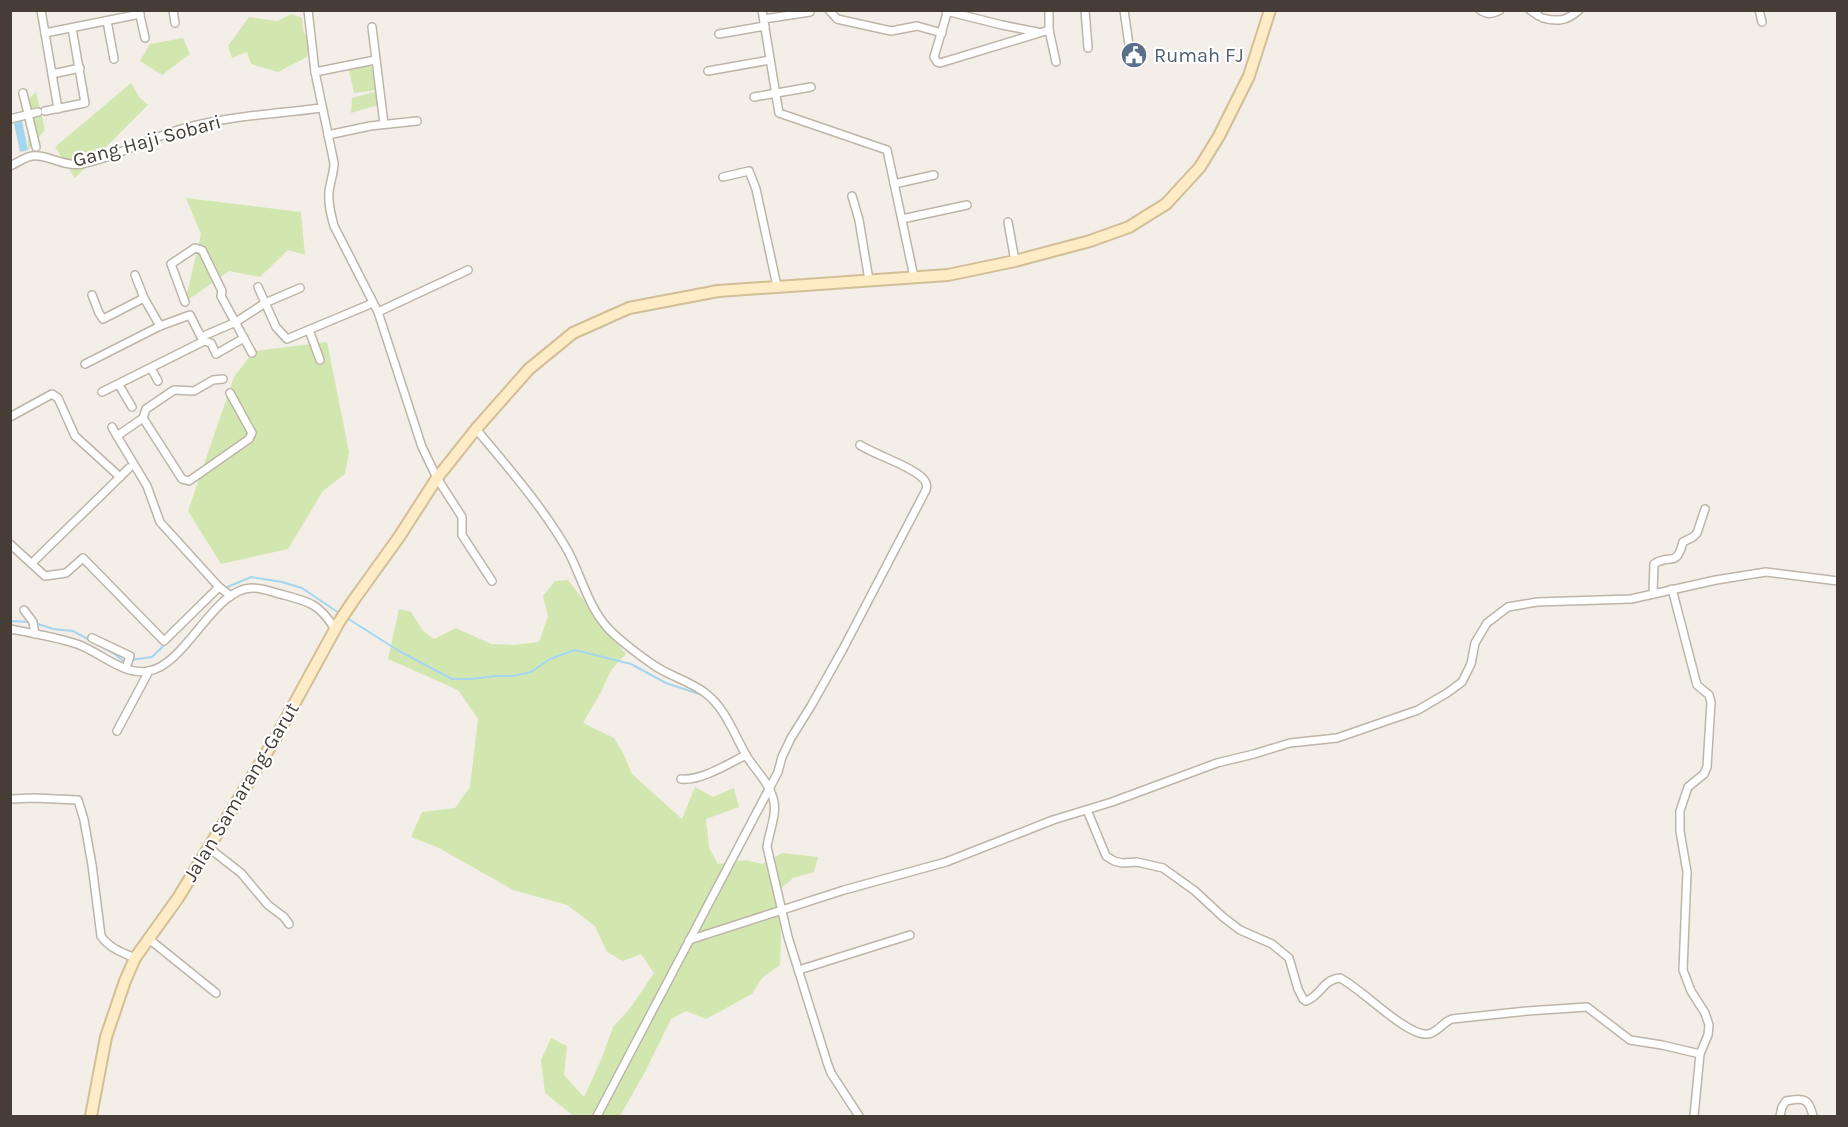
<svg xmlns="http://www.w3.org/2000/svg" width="1848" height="1127" viewBox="0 0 1848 1127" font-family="Karla,sans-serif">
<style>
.green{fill:#d2e7b0}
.water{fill:#a4d6ef}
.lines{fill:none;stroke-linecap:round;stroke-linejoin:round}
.stream{stroke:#a4d6ef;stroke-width:2}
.minor-casing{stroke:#beb5a9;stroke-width:10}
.secondary-casing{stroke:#d2be97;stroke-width:14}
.minor{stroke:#fff;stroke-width:7}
.secondary{stroke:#feecc6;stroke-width:10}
.labels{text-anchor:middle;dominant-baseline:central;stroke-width:4.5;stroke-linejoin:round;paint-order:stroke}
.service-label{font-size:20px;fill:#4e5e75;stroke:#fff;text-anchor:start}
.street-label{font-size:20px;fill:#463e36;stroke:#fff}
</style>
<rect width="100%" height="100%" fill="#f3eee7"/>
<g class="green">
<path d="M292,14L302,18L303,30L309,42L307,57L278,72L251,64L247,52L232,58L228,46L249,17L277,21Z"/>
<path d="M183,38L190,54L162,75L140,61L150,44Z"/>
<path d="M371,65L377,90L354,93L349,70Z"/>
<path d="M131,83L139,97L148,105L75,178L55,147Z"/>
<path d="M378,91V105L351,113L352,98Z"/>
<path d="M36,92L45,130L28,150V100Z"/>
<path d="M186,198L301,212L305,255L288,250L260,277L229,271L185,302L201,234Z"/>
<path d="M327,342L349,452L345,474L323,491L288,549L221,564L188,511L234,377L254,351Z"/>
<path d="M568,580L626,654L611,670L601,692L583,723L614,738L623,753L632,774L682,819L695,787L713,797L734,788L739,807L706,819L709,848L718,864L746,860L762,864L782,853L818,857L814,872L793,878L778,891L781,933L780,965L762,978L752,994L706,1019L686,1011L671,1019L645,1072L620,1116H571V1114L545,1093L541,1060L551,1038L567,1046L564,1075L584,1097L601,1060L613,1027L631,1007L654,973L641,954L623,961L607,952L595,926L567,905L513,890L439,848L411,837L422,812L455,808L470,787L478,719L458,690L388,659L399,609L411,612L423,631L434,639L456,628L491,644L513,645L539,642L548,616L543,596L555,581Z"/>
</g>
<path class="water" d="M22,121L28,150L20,152L14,123Z"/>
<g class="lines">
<g class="stream">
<path d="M225,588L251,577L282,582L302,588L339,613"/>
<path d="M347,618L399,651L452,679H472L495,676H513L531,672L550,659L575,650L631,664L666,683L699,694"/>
<path d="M10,621L29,622"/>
<path d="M35,623L53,629L73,631L115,654L123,661L152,657L190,620"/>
</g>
<defs>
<g id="minor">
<path d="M41,10L58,109"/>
<path d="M173,10L175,23"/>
<path d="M308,10L315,72L334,163C334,173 330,182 329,192C328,204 331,215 334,226L378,312L422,447L437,478L462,517V535L492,581"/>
<path d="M762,10L779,113L887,150L914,277"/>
<path d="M829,10L837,19L891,31L917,26L942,33"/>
<path d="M948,10L934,57L937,62L940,63L1049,30V10"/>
<path d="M1085,10L1088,48"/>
<path d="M1124,10L1129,45"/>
<path d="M1480,10C1488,15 1492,14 1500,10"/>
<path d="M1530,10L1539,16"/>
<path d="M1759,10L1762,22"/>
<path d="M139,11L145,38"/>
<path d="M946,11L1002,25L1037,32"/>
<path d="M1543,18C1557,22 1567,21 1579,10"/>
<path d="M764,19L810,12"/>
<path d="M107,21L114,59"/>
<path d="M372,27L384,124"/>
<path d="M1049,30L1056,62"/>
<path d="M45,33L140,14"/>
<path d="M719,34L765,26"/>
<path d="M708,71L770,60"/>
<path d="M315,72L375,60"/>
<path d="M52,74L80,68"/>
<path d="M23,93L36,147"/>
<path d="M754,97L811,87"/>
<path d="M45,111L85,103L72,28"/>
<path d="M10,119L38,112"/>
<path d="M328,135L370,126L417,121"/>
<path d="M10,166C17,163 25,157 32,156C48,154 63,167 81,164C116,157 147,139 181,129C227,116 275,114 322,108"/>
<path d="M723,177L749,171L756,189L777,286"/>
<path d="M894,184L934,175"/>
<path d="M852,196L859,220L869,280"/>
<path d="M902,219L967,205"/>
<path d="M1008,222L1015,261"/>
<path d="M135,275L144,298L160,326"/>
<path d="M258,287L276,327L287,339L373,303"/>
<path d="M92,295L99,313L103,319L144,298"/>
<path d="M185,302L171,264L195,248L202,250L222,291L221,296L252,353"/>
<path d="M378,312L468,270"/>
<path d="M309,330L320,360"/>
<path d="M203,339L204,341L211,343L216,354L244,338"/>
<path d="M85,364L160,326L190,315L201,337L236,322L265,303L300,288"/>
<path d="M151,368L158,381"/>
<path d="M223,379L213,380L194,391L174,390L146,409L143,418L117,436L147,486L160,522L219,587L231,596"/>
<path d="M119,385L132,407"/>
<path d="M102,392L204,341"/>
<path d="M10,417L52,394L58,398L75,436L120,477L32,563"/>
<path d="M143,418L182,479L189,481L249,439L252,433L230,393"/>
<path d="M112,427L117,436"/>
<path d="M476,429C507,466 546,511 569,553C581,576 588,605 606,626C615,637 643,658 655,666C670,676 689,681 704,692C725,707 734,734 746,755C754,769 769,782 773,798C778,812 769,832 767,847L788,937L827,1062L831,1073L859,1116"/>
<path d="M120,477L129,468"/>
<path d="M10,544L45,576L66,573L83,558L164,641L219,587"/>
<path d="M1672,589L1697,685L1709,695L1711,702L1707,767L1704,774L1688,787L1680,811V831L1687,872L1683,970L1691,991L1705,1013L1709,1025L1708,1035L1700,1054L1694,1116"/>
<path d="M1653,594L1654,564C1670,553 1676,569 1683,542L1693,537L1697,533L1705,509"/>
<path d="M24,610L33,622L35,634"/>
<path d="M10,629C32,633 56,637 77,644C100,652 123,676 149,671C187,664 214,587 253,588C263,588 275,593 284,595C311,602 320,605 335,629"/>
<path d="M92,638L130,656L126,668"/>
<path d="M117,731L149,671"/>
<path d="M681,779C701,781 728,764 746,755"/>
<path d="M10,799L34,798L78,800L84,820L92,865L101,936C109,948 123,953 135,958"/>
<path d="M1087,810L1106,856L1114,861L1122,863L1137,862L1163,868L1195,891L1223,917L1240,930L1272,944L1289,958L1298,989L1303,999L1306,1001C1320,997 1323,979 1340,978C1361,988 1407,1037 1428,1034C1437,1033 1443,1022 1452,1019L1527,1011L1587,1007L1630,1040L1662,1045L1700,1054"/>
<path d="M209,848L241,873L268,905L284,917L289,924"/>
<path d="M149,939L216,993"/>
<path d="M689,940L844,890L946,862L1053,820L1112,802L1217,763L1254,754L1290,743L1337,738L1418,710L1447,693L1462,682L1471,664L1475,643L1487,623L1508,607L1537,602L1631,599L1716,580L1766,572L1838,581"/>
<path d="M799,970L910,935"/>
<path d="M597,1116L778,772L782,757L791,738L811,706L843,649L926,490C927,486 927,485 925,481C917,468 875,455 860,445"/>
<path d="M1780,1116L1782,1107L1786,1101C1804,1097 1809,1099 1813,1116"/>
</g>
<path id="secondary" d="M91,1116L106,1037L125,981L135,958L178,898L275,739L339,622L353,601L399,537L437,478L476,429L529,369L573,333L629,308L718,291L948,275L1015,261L1090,241L1129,227L1166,204L1200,167L1219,136L1249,76L1270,10"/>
</defs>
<use href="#minor" class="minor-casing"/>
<use href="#secondary" class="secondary-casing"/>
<use href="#minor" class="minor"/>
<use href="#secondary" class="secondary"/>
</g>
<defs>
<symbol id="civic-disc" viewBox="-11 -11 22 22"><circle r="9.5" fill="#5c6f8a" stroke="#fff"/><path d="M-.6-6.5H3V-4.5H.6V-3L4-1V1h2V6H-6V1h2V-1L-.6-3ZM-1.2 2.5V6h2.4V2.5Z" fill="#fff"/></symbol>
</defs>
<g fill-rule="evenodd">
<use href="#civic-disc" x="1119" y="40" width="30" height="30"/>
</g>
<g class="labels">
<g class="service-label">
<text x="1154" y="55">Rumah FJ</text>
</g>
<g class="street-label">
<text transform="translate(147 141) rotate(-15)">Gang Haji Sobari</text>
<text transform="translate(241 792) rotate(-59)">Jalan Samarang-Garut</text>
</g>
</g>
<rect width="1848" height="1127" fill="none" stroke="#463e36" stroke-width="24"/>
</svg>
